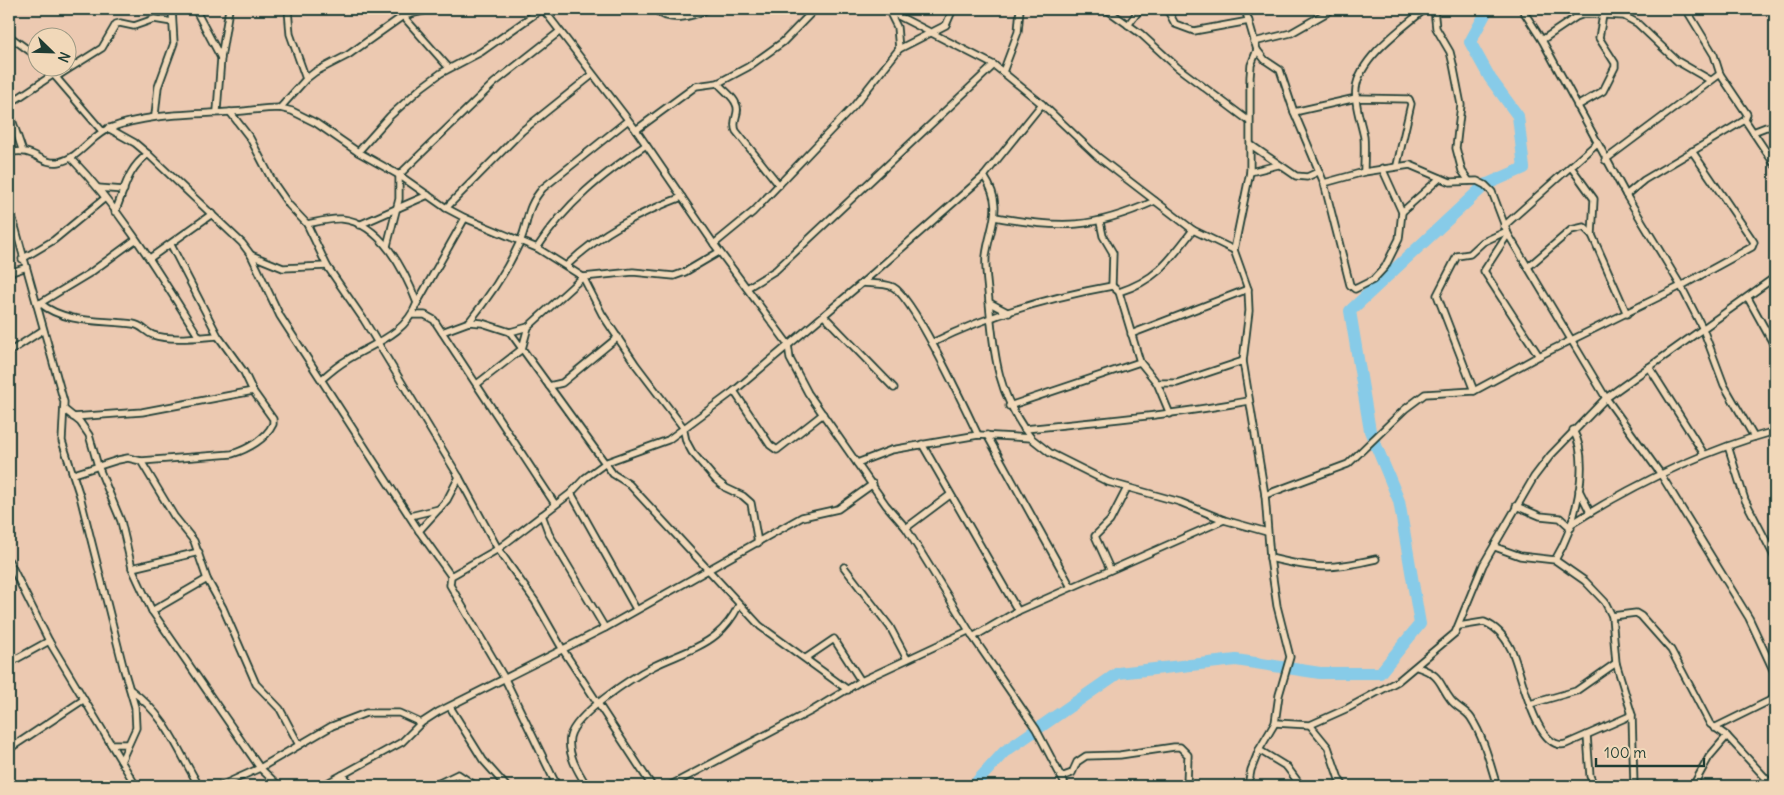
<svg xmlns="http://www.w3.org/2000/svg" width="1784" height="795" viewBox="0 0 1784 795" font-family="Delius,sans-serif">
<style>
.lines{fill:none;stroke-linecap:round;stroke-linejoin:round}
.river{stroke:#87cbe8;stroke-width:12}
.street-casing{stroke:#1f3d34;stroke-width:9}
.street{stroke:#f1d8b9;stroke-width:5.5}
</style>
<rect width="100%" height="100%" fill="#ecc9b1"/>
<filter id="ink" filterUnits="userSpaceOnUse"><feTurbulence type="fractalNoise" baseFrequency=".02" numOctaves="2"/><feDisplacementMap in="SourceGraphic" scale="10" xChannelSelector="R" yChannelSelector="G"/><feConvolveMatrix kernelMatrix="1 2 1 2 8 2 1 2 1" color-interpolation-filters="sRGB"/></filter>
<g filter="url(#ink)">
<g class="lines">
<path class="river" d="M973,786L1004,752L1118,673L1236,660L1320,673H1380L1420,624L1399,501L1370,431L1350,311L1485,185L1524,168L1518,116L1490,78L1470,42L1488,9"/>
<defs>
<g id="street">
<path d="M195,9L221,58"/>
<path d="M288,9L290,34L306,79"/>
<path d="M543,9L636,130L714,244L788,344L790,359L808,393L886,505L906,528L973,637L1036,729L1066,786"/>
<path d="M655,9C669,23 692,17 708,9"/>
<path d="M885,9L994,65L1042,104L1098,157L1193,230L1234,250"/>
<path d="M1106,9L1141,34L1177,67L1249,121"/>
<path d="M1167,9L1175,24L1194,31L1249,21"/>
<path d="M1245,9L1257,50L1251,65L1250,77V172L1234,250L1248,289L1249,311L1243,361L1265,495L1270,558L1277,606L1290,657L1279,695L1275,723L1259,750L1251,770L1248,786"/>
<path d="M1434,9L1436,28L1450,52L1453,64L1461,105L1456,148L1462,171L1469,181"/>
<path d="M1522,9L1542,40L1626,195L1681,286L1703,329L1724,385L1754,437"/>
<path d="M1686,9L1714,55L1720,74L1747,114L1745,120L1775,165"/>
<path d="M889,11L897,27L899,49"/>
<path d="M403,16L449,68"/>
<path d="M1128,25L1140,9"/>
<path d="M9,36L38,57"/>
<path d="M1542,40L1576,17L1584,14L1624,16L1637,23L1677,61L1710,80"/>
<path d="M1254,42L1291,33L1333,9"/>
<path d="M1257,50L1265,60L1280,70L1294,112L1324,183L1350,285L1355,289L1373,280L1385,267L1399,239L1402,212L1382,168"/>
<path d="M48,68L102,131"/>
<path d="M1003,72L1018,32L1020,9"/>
<path d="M56,77L102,48L116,24L120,23L134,26L154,19L172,22"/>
<path d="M718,83C723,90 733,96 736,104C741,113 731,120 736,131L779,185"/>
<path d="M9,104L54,74"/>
<path d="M1577,106L1603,91L1615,67V63L1599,38L1603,15"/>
<path d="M280,108L306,79L315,72L348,55L403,16L432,9"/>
<path d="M9,111L22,149"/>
<path d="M217,111L221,58L229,9"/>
<path d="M230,112L250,138L273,182L289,205L307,224L327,266L364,320L459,477L498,549L535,601L563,650L652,786"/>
<path d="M1294,112L1356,98L1409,99L1411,104L1397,165"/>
<path d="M155,115L158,87L174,43L172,9"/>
<path d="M108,128L135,143L148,154L242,243L251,255L280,316L419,531L451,576"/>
<path d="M636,130L696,86L718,83L748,67L783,42L815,9"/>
<path d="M1753,132L1766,127H1775"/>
<path d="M1251,145L1296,176L1307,177L1318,172"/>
<path d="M358,152L390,116L422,87L441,73L481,52L542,9"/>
<path d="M9,153C34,146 40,165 59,162C80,158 91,135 110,128C150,113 189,115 231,112C248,111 263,108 280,108L292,111L316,123L358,152L399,175L446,208L465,218L537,248L583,277L602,314L636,365L683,427L686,441L692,452L716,480L726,488L743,496L751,503L758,543"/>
<path d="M71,158C122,211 160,275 199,337"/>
<path d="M1605,160L1720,74"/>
<path d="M1571,167L1594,199L1592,235L1627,314"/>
<path d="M1250,172L1278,165"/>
<path d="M1364,172C1364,160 1365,149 1364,137C1361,122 1354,104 1356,88C1360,57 1403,28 1425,9"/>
<path d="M984,176C1005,208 990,224 986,256C985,272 988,287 989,302C994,355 997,394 1031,438"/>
<path d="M1324,183L1364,172L1410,165L1450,182L1477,181L1485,185L1492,192L1508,234L1606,398L1660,473L1749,618L1775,674"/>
<path d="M98,188L124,190"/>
<path d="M1626,195L1644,180L1745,120"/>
<path d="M9,205L64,402L62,441L80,496L124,670L135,707L136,728L122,759"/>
<path d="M446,208L522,131L592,75"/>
<path d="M115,212C125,189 127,169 148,154"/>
<path d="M1402,212L1440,178"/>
<path d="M995,217C1062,229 1092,229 1155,201"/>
<path d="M1100,222L1103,236L1113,253L1112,286"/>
<path d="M307,224C317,222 331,218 342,219C381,223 405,271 417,303C405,335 374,343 347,360C338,365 330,372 322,379"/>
<path d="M359,225L428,195"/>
<path d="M1504,226L1596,144"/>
<path d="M1508,234L1484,271L1539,356"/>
<path d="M714,244L753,212L854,106L899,49L946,25L953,9"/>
<path d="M387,246L399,199V175L494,83L559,32"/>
<path d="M537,248C566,203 602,175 646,145"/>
<path d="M251,255L283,268L327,266"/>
<path d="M150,258L212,214"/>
<path d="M22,259L54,240L105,198"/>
<path d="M567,265C602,232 637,214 682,197"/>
<path d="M1528,267L1571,230L1584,227L1592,235"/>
<path d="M9,273L24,268"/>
<path d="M862,283C872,284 884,283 893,287C914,298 965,408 978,435"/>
<path d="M747,288L776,270L994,65"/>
<path d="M1119,292C1157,280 1170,260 1193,230"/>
<path d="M1748,298L1775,347"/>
<path d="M40,303C65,324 103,320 133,324C142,325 145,332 153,335C170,341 201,337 218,336"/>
<path d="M417,303L465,218"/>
<path d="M990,303L1009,313"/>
<path d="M37,305L90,273L135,240"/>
<path d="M413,315H425L434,320L555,504"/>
<path d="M824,316L894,388"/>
<path d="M469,322C489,297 506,272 519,244C530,221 524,210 543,188L627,121"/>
<path d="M442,332L469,322L482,323L510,332L528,327L583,277L633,272L674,276L685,272L719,252"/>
<path d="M510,332L613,474L629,484L760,626L848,690"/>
<path d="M1131,334L1248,289"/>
<path d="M932,343C988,315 1051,297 1112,286L1119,292L1140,362L1157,383L1170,414"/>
<path d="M9,352L43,330"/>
<path d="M1649,367L1704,454"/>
<path d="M1157,383H1177L1243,361"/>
<path d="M477,384L522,349L528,327"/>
<path d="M549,386L562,383L618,337"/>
<path d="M734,391L770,445L777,450L823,414"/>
<path d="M1474,391L1437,295L1457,256L1470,254L1483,242L1507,231"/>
<path d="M1009,406L1140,362"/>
<path d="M65,410L80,422L89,435L98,466L121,521L132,568L152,611L260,768L279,786"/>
<path d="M73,417L142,412L253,391"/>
<path d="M1024,429C1099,421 1174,415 1248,401"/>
<path d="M987,435L1071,587"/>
<path d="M922,444L1018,611"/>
<path d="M1728,446L1745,500L1775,558"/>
<path d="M141,461L174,516L194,541L207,579L223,608L256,684L280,709L299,745"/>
<path d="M857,463L891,450L978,435L1031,438L1050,453L1108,482L1180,502L1224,520"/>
<path d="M74,474L118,460L128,458L141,461L232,454C248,449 266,439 273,424V419L253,391L244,372L218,336L171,245"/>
<path d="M1579,490L1590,512"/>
<path d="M571,493L636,609"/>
<path d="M1265,495L1348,464L1405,409L1425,394L1474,391L1539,356L1681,286L1752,247L1754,242L1692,151"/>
<path d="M1516,506L1540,516L1560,518L1571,528"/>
<path d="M542,515L549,534L605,628"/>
<path d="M410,516L439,509"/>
<path d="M1573,523C1636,483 1703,451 1775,431"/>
<path d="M906,528L950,495"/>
<path d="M419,531L447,500L459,477"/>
<path d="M1495,547L1520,556L1555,560L1585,581L1605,602L1612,616L1616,663L1632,715L1634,786"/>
<path d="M1270,558C1316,569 1329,570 1376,559"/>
<path d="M1555,560C1574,529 1592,464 1573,430"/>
<path d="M9,561L49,641L136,786"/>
<path d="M844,567L890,627L907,659"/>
<path d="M132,568L199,552"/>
<path d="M1110,569L1095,536L1110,521L1127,488"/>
<path d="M152,611L207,579"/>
<path d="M1612,616L1636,613L1641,616L1671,650L1710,724L1727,736L1773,786"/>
<path d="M1459,626L1484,622C1497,627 1505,637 1511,649C1521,668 1535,753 1566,744L1632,715"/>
<path d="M973,637L1018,611L1224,520L1267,532"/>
<path d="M806,658L834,639L861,681"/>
<path d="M9,663L49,641"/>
<path d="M1417,667C1442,675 1438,683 1451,700C1457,708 1466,710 1471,718C1484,738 1490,764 1497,786"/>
<path d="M131,690C167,717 177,749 199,786"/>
<path d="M1530,704L1576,691L1616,663"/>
<path d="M450,707L483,760L506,786"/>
<path d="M1275,723L1310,725L1348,708L1398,681L1455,633L1483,565L1534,477L1550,456L1606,398L1775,277"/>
<path d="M1310,725L1328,747L1339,779L1344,786"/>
<path d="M1714,728L1775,698"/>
<path d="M1587,735L1590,776L1594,786"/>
<path d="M111,744H128"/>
<path d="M9,749L83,700"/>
<path d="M1259,750L1287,767L1301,786"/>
<path d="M342,775L352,786"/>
<path d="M1061,777L1072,773L1077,762L1086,756L1120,755L1174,747H1180L1188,755L1187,786"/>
<path d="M220,786L260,768L332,726L366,713H399L421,723"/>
<path d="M322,786L402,742L421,723L438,712L605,628L802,517L838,509L873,484"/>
<path d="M433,786L458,774L476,786"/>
<path d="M557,786L505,679L450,585L451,576L498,549L571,493L585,478L607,462L668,440L734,391L862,283L984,176L1042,104"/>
<path d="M587,786C578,772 567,754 570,737C575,714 633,677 654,666C674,656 699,649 716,635C726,627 733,617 739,605"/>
<path d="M669,786L813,710L861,681L968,631"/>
<path d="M1693,786L1709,757L1727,736"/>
</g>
</defs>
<use href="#street" class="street-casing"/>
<use href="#street" class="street"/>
</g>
</g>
<rect width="1784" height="795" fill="none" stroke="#f1d8b9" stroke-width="30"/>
<rect x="15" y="15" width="1754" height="765" fill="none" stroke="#1f3d34" stroke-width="2" filter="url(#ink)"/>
<g transform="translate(52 52) rotate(113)"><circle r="24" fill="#f1d8b9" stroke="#9d9a84"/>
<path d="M0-4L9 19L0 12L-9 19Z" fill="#1f3d34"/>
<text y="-8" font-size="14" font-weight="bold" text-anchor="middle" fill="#1f3d34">N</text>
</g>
<path d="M1596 758v8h108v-8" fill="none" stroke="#1f3d34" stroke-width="2.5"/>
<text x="1604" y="758" font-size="15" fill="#1f3d34" stroke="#f1d8b9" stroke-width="4" paint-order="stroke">100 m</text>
</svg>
